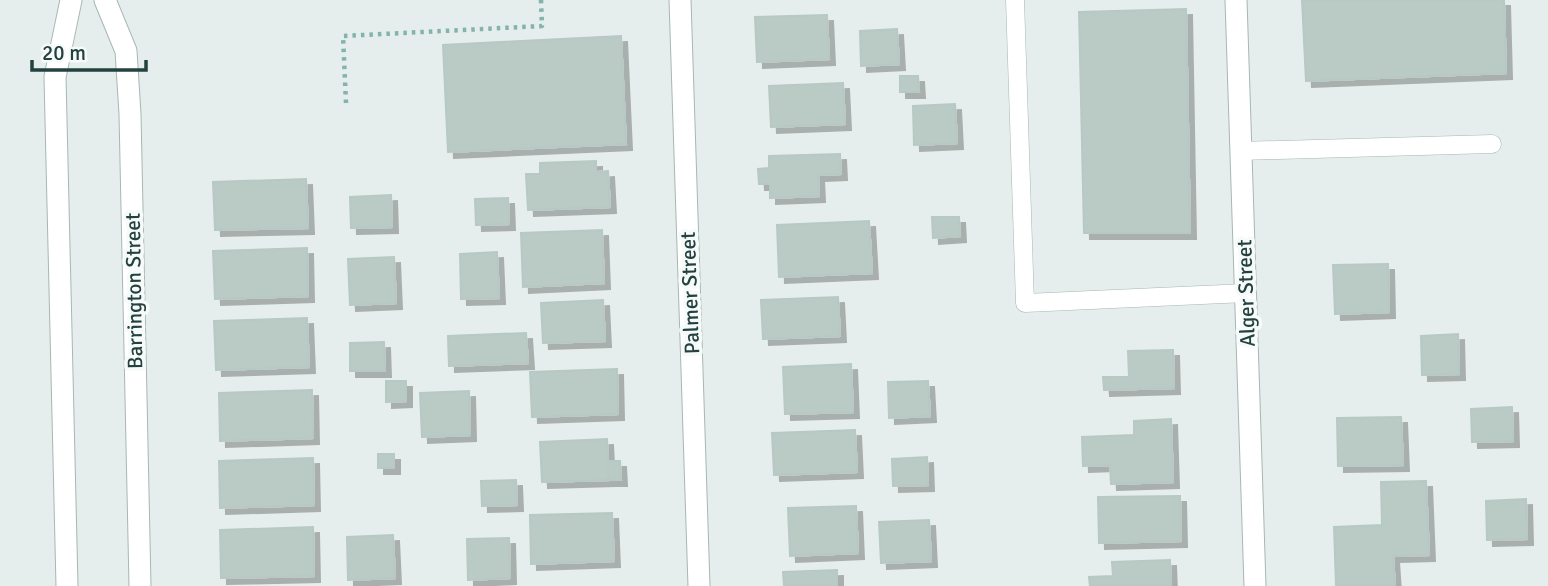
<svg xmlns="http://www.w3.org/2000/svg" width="1548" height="586" viewBox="0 0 1548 586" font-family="Signika,sans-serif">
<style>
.building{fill:#bacac5;stroke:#b7c9c4;stroke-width:2;filter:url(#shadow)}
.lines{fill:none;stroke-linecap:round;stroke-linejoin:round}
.lane-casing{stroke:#a7b7b4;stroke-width:19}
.street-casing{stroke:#a7b7b4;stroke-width:23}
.path{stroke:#84b3ab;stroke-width:4.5;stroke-dasharray:3.5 5;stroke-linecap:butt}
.lane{stroke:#fff;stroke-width:18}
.street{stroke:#fff;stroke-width:21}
.labels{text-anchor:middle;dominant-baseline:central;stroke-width:7;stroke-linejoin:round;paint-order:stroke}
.street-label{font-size:21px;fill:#23413e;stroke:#f6faf9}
</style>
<defs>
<filter id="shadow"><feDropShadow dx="6" dy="6" stdDeviation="0" flood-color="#0004"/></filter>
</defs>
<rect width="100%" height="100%" fill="#e5eeec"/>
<g class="building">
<path d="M1302,0H1504L1506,73L1306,81Z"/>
<path d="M1186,9L1190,233H1084L1079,12Z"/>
<path d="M827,15L829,59L757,62L755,17Z"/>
<path d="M897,29L899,64L861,66L860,31Z"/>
<path d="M621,36L626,144L448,152L443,45Z"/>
<path d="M900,76H918L919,92H900Z"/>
<path d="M843,83L845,124L771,127L769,86Z"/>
<path d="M955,104L957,143L914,145L913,106Z"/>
<path d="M840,154L841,174L818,175L819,196L770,198V184H759L758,169L769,168V156Z"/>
<path d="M596,161V172L608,171L610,207L528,210L526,174H540V163Z"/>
<path d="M306,179L308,228L215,230L213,182Z"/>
<path d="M391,195L392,227L351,228L350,197Z"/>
<path d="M508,198L509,224L476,225L475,199Z"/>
<path d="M932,217H959L960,236L933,238Z"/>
<path d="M869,221L872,273L779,277L777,225Z"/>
<path d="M602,230L604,283L523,287L521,233Z"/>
<path d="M307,248L308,296L215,299L213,251Z"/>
<path d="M497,252L499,298L461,299L460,254Z"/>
<path d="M394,257L396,303L350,305L348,259Z"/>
<path d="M1388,264L1389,312L1335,314L1333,265Z"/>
<path d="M838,297L840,336L763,339L761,300Z"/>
<path d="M603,300L605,341L543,343L541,303Z"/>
<path d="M307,318L309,367L216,370L214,321Z"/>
<path d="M526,333L528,363L449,366L448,336Z"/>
<path d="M1458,334L1459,374L1422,375L1421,336Z"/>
<path d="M384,342L385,371H350V343Z"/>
<path d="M1173,350L1174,388L1104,390L1103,377H1129L1128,351Z"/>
<path d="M851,364L853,412L785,414L783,367Z"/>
<path d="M617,369L618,414L532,417L530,372Z"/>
<path d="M386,381H406V401L386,402Z"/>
<path d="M928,381L930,416L889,418L888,382Z"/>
<path d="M312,390L313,438L220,441L219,393Z"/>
<path d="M469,391L470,435L422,437L420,393Z"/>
<path d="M1512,407L1513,441L1472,442L1471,409Z"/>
<path d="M1401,417L1403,465L1338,466L1337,418Z"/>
<path d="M1171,419L1173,482L1111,484L1110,465L1083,466L1082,437L1134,435V421Z"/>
<path d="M855,430L857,472L774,475L772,433Z"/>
<path d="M607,439L609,480L542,482L540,442Z"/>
<rect x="378" y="454" width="16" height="14"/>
<path d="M927,457L928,485L893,486L892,459Z"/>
<path d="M313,458L314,505L220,508L219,461Z"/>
<path d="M608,461H620L621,480H609Z"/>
<path d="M516,480L517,505L482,506L481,481Z"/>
<path d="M1426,481L1429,555L1393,556L1395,586H1336L1334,527L1382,525L1381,482Z"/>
<path d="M1180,496L1181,541L1099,543L1098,497Z"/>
<path d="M1526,499L1527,539L1487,540L1486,501Z"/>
<path d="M856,506L858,553L790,556L788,508Z"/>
<path d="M612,513L614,561L531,564L530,515Z"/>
<path d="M929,520L931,561L881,563L879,522Z"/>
<path d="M313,527L314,576L221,578L220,530Z"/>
<path d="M393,535L395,578L348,580L347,537Z"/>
<path d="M509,538L510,578L468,580L467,539Z"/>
<path d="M1170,560L1171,586H1090L1089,577L1113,576L1112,562Z"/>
<path d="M837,570V586H784L783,572Z"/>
</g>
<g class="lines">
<defs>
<g id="lane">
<path d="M1015,0L1025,303L1246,293"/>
<path d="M1240,151L1492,144"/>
</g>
<g id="street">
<path d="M105,0L126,51L130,114L140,586"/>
<path d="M680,0L699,586"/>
<path d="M1236,0L1255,586"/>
<path d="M67,586L55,77L71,0"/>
</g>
</defs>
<use href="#lane" class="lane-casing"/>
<use href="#street" class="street-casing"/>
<path class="path" d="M346,103L343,36L542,26L541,0"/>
<use href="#lane" class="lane"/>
<use href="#street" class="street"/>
</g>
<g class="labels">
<g class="street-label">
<text transform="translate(134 291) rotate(-91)">Barrington Street</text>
<text transform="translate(690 293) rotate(-92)">Palmer Street</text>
<text transform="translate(1246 293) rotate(-92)">Alger Street</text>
</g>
</g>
<path d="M32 60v10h114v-10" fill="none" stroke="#23413e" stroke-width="3.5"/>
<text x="42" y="60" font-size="21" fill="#23413e" stroke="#f6faf9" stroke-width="5" paint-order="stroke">20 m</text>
</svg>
